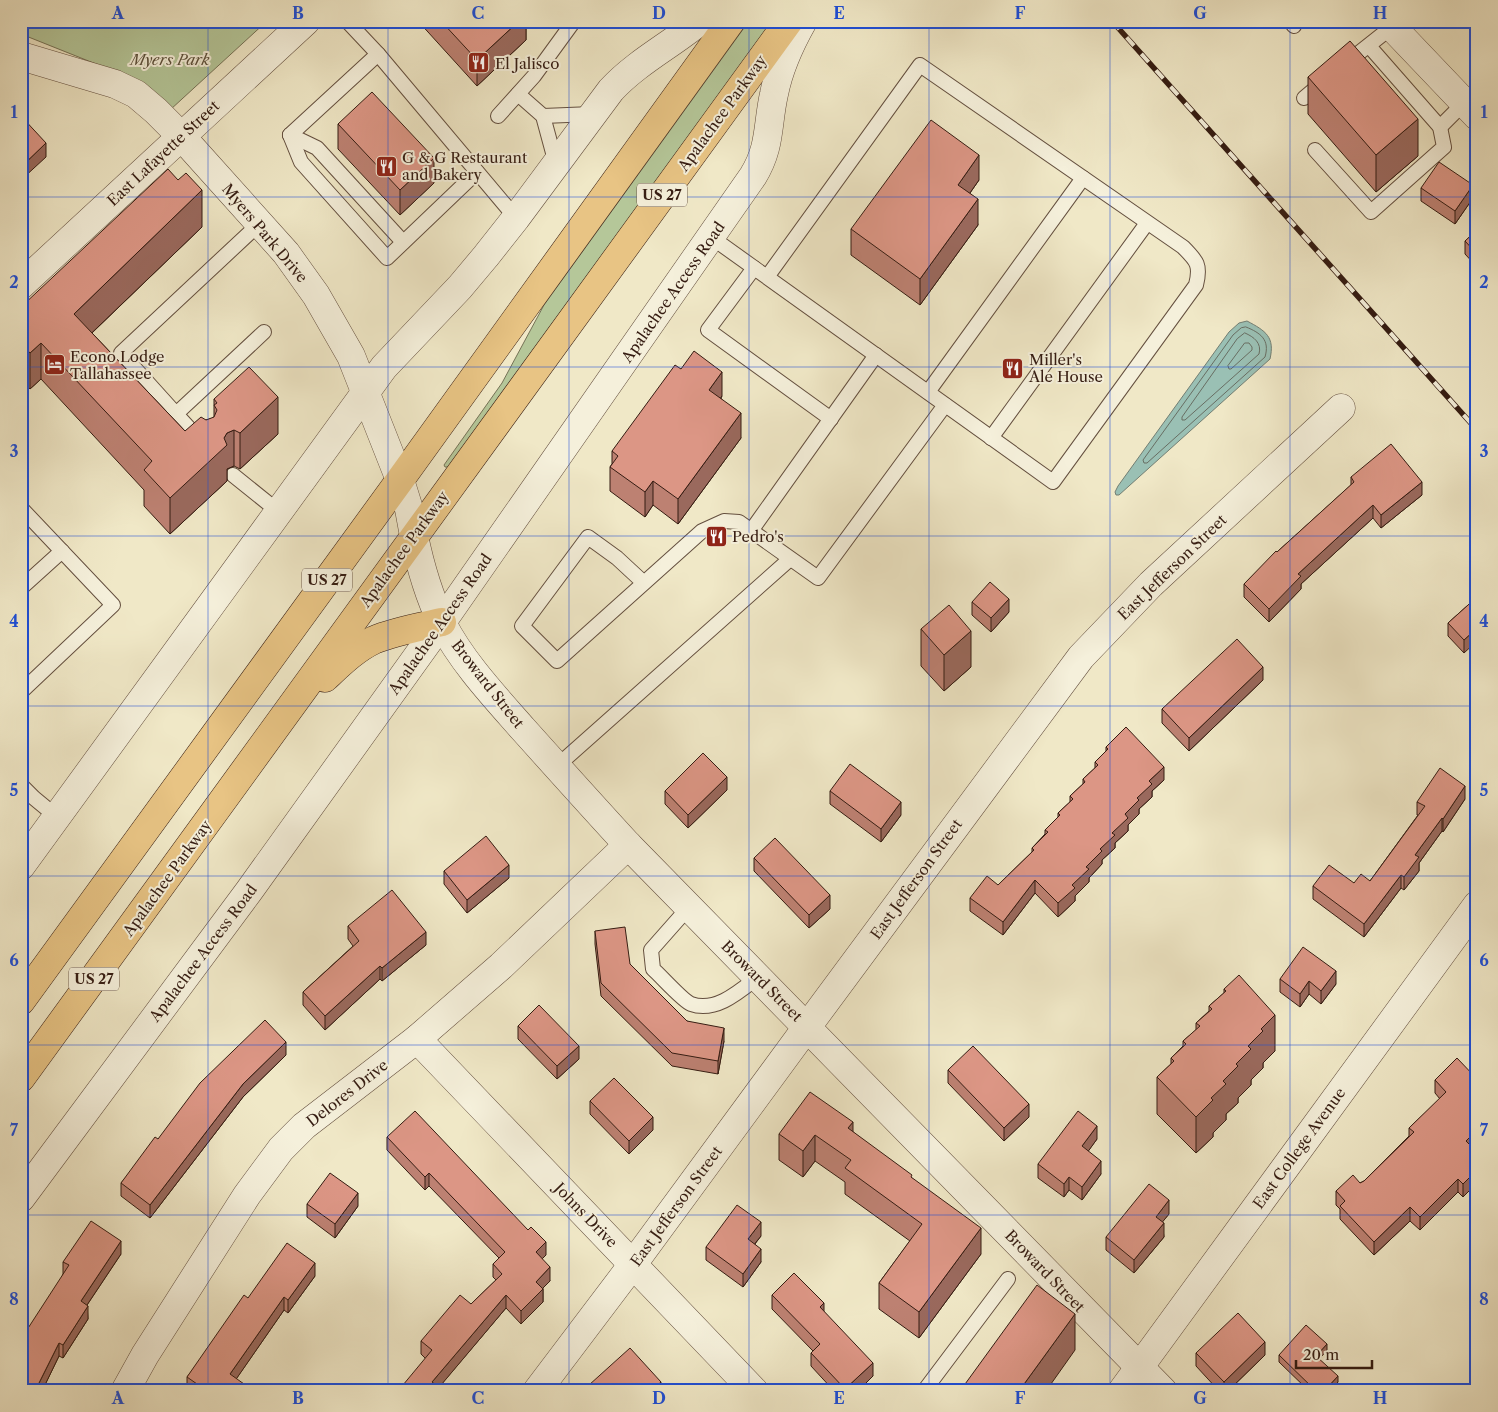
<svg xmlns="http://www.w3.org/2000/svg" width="1498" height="1412" viewBox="0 0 1498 1412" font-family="'Libre Caslon Text',serif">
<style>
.green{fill:#b5c799;stroke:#757256}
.water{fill:#9ac0b4;stroke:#727e73}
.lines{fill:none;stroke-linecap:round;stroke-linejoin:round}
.shore{stroke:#686e63;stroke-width:1}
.service-casing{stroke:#644f3f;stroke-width:16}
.minor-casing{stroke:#644f3f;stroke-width:29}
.tertiary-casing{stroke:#644f3f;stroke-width:29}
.primary-casing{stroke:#351c12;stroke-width:29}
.service{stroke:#f5f0db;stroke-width:14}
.minor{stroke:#f5f0db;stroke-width:28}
.tertiary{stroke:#f5f0db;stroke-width:28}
.primary{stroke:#e8c484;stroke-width:28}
.rail-casing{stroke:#351c12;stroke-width:5.5}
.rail{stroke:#f5f0db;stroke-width:4;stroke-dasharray:11;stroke-linecap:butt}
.wall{fill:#bd8172;stroke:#351c12}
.shaded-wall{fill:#9a695d;stroke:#351c12}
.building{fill:#dc9685;stroke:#351c12}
.grid{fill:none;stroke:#1d4ed8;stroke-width:1;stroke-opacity:0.55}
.labels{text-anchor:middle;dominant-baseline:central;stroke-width:4;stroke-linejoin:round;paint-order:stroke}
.shield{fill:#f5f0db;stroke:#6f5c4e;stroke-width:1}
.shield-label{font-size:14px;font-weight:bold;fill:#351c12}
.park-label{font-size:15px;font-style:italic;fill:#5b4f3a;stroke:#f5f0db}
.poi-label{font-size:15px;fill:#351c12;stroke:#f5f0db;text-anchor:start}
.street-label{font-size:15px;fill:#351c12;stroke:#f5f0db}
.neatline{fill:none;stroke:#1d4ed8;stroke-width:2}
.grid-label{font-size:16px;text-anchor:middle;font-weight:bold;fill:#1d4ed8}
</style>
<rect width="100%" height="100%" fill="#f0e8c7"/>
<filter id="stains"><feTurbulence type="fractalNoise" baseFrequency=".004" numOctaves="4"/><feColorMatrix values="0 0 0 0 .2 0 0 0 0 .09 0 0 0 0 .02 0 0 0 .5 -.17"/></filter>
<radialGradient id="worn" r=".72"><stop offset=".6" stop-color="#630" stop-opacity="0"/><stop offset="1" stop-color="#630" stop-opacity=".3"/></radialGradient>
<g class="green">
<path d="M21,21H267L170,110L136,80L21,34Z"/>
<path d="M749,21H772L448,467H445L444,465L502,383L544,305Z"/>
</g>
<path class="water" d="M1247,321C1266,331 1275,337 1270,359L1119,495H1116L1115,492L1118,486L1229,332L1239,323Z"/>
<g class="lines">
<g class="shore">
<path d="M1246,327C1261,333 1270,340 1265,357L1147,463H1144L1143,460L1233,335L1241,328Z"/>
<path d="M1245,333C1254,337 1262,343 1259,354L1185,420H1182V417L1237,339Z"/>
<path d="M1245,343H1249L1252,347V350L1231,369H1229L1228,366Z"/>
</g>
<defs>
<g id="service">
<path d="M347,21L378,54L516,218"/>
<path d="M1290,21L1294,26"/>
<path d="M1345,64L1393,26"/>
<path d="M518,94L543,116L556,164"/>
<path d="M1304,98L1323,82"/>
<path d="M498,116L534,76L574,21"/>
<path d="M543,116L592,114"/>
<path d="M1440,127L1464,103"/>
<path d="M290,135L301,162L387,258L477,172"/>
<path d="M290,135L317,148L403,242"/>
<path d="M290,135L378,54"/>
<path d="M1315,150L1371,212L1444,147L1440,127L1369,46"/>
<path d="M260,223L121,353L176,414L264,332"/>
<path d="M711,237L1053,482L1196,285C1201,265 1197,261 1183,247L920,65L767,277"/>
<path d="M754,268L708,330L831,419"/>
<path d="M928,392L1083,178"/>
<path d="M176,414L200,440"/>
<path d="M991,438L1147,223"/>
<path d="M233,475L279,512"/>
<path d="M21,508L113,605L21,692"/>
<path d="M751,531L876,355"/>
<path d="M644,583L617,558L588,537L522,626L557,661L702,531L724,521L739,522L818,578L945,405"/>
<path d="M21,588L62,551"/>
<path d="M556,767L790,559"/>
<path d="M21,785L34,798L57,817"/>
<path d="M689,907L651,950L653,969C661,976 683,1001 691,1004C716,1013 740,991 758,977"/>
<path d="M924,1391L1008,1279"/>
</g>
<g id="minor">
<path d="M1390,21L1395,30L1477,116"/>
<path d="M414,536C420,565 429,596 442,623C462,662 494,696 523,729C558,768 593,807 628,845L1163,1391"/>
<path d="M21,866L384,367L460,287L486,256L516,218L611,90C637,62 671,45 700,21"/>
<path d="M417,1039L754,1391"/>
<path d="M21,1198L249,891L442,622L753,176C771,147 767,125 774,94C779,68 790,44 803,21"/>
<path d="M125,1391L145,1355L247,1195L281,1149L304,1126L417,1039L501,966L628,845"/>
<path d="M537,1391L633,1264L807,1027L1081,657L1151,584L1341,408"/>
<path d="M1122,1391L1477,905"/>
</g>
<g id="tertiary">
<path d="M21,56L115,84L136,94L156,111L181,136L286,253L316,295L351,356L400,480L409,509L414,536"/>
<path d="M21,285L306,21"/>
</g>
<g id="primary">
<path d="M325,678C340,664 355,649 374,640C395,631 420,627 442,622"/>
<path d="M21,1001L400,480L731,21"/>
<path d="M21,1078L789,21"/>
</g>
</defs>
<use href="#service" class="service-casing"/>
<use href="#minor" class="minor-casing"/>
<use href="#tertiary" class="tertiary-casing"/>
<use href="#primary" class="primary-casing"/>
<use href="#service" class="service"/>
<use href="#minor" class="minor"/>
<use href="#tertiary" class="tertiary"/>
<use href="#primary" class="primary"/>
<defs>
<path id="rail" d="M1112,21L1477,430"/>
</defs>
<use href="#rail" class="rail-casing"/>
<use href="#rail" class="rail"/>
</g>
<g class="wall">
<path d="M418,21H526V40L477,86Z"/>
<path d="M1308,77L1418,156L1376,192L1308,114Z"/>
<path d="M338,124L434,183L400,215L338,149Z"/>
<path d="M979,180L970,193L978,225L920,305L851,255V229Z"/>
<path d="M1421,188L1473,198L1455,224L1421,201Z"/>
<path d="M202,227L92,333L185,431L206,420L214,418V399L278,434L240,469L234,466L227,469V481L170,534L144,506V490L41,379L30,389L21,380V307Z"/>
<path d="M1477,230V267L1465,254V241Z"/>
<path d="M722,396L721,398L741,438L678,524L653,505L645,517L610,491V467L612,464V451Z"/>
<path d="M1351,477L1422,495L1381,528L1373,518L1301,584V589L1269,622L1244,597V584L1277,552L1351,485Z"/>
<path d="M1477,597L1464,653L1448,636V623Z"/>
<path d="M972,602L1009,612L991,632L972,615Z"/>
<path d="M921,629L971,667L944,691L921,666Z"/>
<path d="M1263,680L1189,751L1162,723V709Z"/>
<path d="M1106,747L1164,780L1152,791V797L1139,809V814L1128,825V831L1115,843V848L1102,860V864L1089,878V882L1075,896V901L1058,917L1035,893L1003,935L970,911V898L998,885L1032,852V848L1045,834V830L1058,817V813L1070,802V796L1083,784V779L1095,768V762L1106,752Z"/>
<path d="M727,790L688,828L665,804V791Z"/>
<path d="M830,791L901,815L881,842L830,804Z"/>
<path d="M1465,799L1443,832L1442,831L1419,863V871L1404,890L1401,888L1364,937L1313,899V886L1354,883L1370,881L1418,815H1417V802Z"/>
<path d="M754,858L830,909L809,928L754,871Z"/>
<path d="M444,871L509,878L467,913L444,884Z"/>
<path d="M348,926L426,945L382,981L380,979L325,1030L303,1005V992L353,946L348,939Z"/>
<path d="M595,931L630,964L687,1021L724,1041L718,1074L672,1066L601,996L595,944Z"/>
<path d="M1280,979L1336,984L1321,1004L1309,994L1300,1007L1280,992Z"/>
<path d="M1224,989L1275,1051L1263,1063V1068L1251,1080V1085L1238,1098V1103L1226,1114V1120L1213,1133V1137L1196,1153L1157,1114V1077L1171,1064V1058L1183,1046V1041L1196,1030V1023L1209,1011V1006L1224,993Z"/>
<path d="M1477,1009V1033L1472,1030V1016Z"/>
<path d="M518,1026L579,1059L557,1079L518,1039Z"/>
<path d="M286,1055L243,1097L150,1218L121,1196V1183L158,1139Z"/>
<path d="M948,1070L1029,1117L1004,1141L948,1083Z"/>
<path d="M1477,1079V1144L1472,1148L1463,1197L1458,1192L1420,1230L1410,1221L1374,1255L1340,1219V1209L1336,1205V1191L1360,1183L1364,1181L1409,1136V1128L1440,1099L1435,1093V1080Z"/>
<path d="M590,1101L653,1130L629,1154L590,1114Z"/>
<path d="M853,1132L912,1178L981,1254L919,1338L879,1309V1283L910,1241L845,1194V1182L815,1161L803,1177L779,1160V1134Z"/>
<path d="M387,1137L546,1255L542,1259L550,1281L543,1288V1302L521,1324L506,1308L439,1387L440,1391L425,1358L421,1354V1341L471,1304L496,1280L493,1277V1264L499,1258L429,1186L425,1190L387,1150Z"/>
<path d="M1097,1139L1088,1151L1101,1174L1082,1200L1069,1190L1064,1197L1038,1178V1164Z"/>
<path d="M307,1204L358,1206L335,1238L307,1217Z"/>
<path d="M1169,1214L1162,1222L1164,1237L1134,1273L1106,1250V1237Z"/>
<path d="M761,1236L755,1244L761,1262L743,1287L706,1260V1247Z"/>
<path d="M121,1254L87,1305L88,1319L63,1358L59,1356L42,1391H21L63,1274V1262Z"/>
<path d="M315,1276L288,1313L284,1310L236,1379L244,1391H188L187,1390V1377L248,1298Z"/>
<path d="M772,1295L824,1312L873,1376L858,1391H834L811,1366V1353L813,1351L772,1309Z"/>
<path d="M1327,1350L1319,1359L1338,1382L1330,1391H1309L1279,1362V1355Z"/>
<path d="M1196,1353L1265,1355L1228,1391H1219L1196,1366Z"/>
<path d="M589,1385L661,1391H589Z"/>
</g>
<g class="shaded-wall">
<path d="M519,21H526V40L477,86V60Z"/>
<path d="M1418,119V156L1376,192V155Z"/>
<path d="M46,143V157L21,180V167Z"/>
<path d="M979,155V180L958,210V185Z"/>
<path d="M434,158V183L400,215V190Z"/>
<path d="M1473,185V198L1455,224V211Z"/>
<path d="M202,190V227L74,350V314Z"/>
<path d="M978,199V225L920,305V279Z"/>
<path d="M41,343V379L30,389V353Z"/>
<path d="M722,372V396L709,414V390Z"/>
<path d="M278,397V434L240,469V433Z"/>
<path d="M741,413V438L678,524V499Z"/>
<path d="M234,430V466L227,469V481L170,534V498L224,438L227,433Z"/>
<path d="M653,481V505L645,517V492Z"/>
<path d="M1422,482V495L1381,528V515Z"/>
<path d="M1373,505V518L1301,584V589L1269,622V609L1298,574Z"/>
<path d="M1009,599V612L991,632V618Z"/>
<path d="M1477,628V641L1464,653V640Z"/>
<path d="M971,631V667L944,691V655Z"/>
<path d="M1263,667V680L1189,751V738Z"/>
<path d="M1164,767V780L1152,791V797L1139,809V814L1128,825V831L1115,843V848L1102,860V864L1089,878V882L1075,896V901L1058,917V903L1100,849L1149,781Z"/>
<path d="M727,777V790L688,828V815Z"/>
<path d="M1465,786V799L1443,832V819Z"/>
<path d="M901,802V815L881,842V829Z"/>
<path d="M1442,818V831L1419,863V871L1404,890V877L1415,855Z"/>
<path d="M509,865V878L467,913V900Z"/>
<path d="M1401,875V888L1364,937V924Z"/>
<path d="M1035,880V893L1003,935V922Z"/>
<path d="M830,895V909L809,928V915Z"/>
<path d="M426,932V945L382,981V968Z"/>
<path d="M380,966V979L325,1030V1016Z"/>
<path d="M1336,971V984L1321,1004V991Z"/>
<path d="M1309,981V994L1300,1007V994Z"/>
<path d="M1275,1015V1051L1263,1063V1068L1251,1080V1085L1238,1098V1103L1226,1114V1120L1213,1133V1137L1196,1153V1117L1211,1098L1261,1029Z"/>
<path d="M724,1028V1041L718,1074V1061Z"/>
<path d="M286,1042V1055L243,1097L150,1218V1205L243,1084Z"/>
<path d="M579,1046V1059L557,1079V1066Z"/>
<path d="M1029,1104V1117L1004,1141V1128Z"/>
<path d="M653,1117V1130L629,1154V1141Z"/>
<path d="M853,1122V1148L848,1128Z"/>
<path d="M1097,1126V1139L1082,1160V1146Z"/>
<path d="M1477,1130V1144L1466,1154V1141Z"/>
<path d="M815,1135V1161L803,1177V1151Z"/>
<path d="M1101,1161V1174L1082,1200V1187Z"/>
<path d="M1477,1170V1183L1463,1197V1184Z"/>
<path d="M429,1173V1186L425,1190V1177Z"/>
<path d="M1069,1177V1190L1064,1197V1184Z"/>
<path d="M1458,1179V1192L1420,1230V1217Z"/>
<path d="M358,1193V1206L335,1238V1224Z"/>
<path d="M1169,1200V1214L1156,1230V1217Z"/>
<path d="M1410,1207V1221L1374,1255V1242Z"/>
<path d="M761,1222V1236L748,1252V1239Z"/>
<path d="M1164,1223V1237L1134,1273V1260Z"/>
<path d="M981,1228V1254L919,1338V1312Z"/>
<path d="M121,1241V1254L81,1314V1301Z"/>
<path d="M546,1242V1255L536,1265V1252Z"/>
<path d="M761,1249V1262L743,1287V1274Z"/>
<path d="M315,1263V1276L288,1313V1300Z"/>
<path d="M550,1267V1281L536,1295V1282Z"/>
<path d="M543,1289V1302L521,1324V1311Z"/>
<path d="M506,1295V1308L436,1391L432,1382Z"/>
<path d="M284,1297V1310L230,1388V1374Z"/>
<path d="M824,1303V1316L820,1307Z"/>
<path d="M88,1306V1319L63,1358V1345Z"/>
<path d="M1075,1314V1350L1046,1391H1019Z"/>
<path d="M1265,1342V1355L1228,1391H1224V1382Z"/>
<path d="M59,1343V1356L42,1391H35Z"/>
<path d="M1327,1344V1350L1316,1363V1356Z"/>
<path d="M873,1363V1376L858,1391H845V1389Z"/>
<path d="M1338,1376V1382L1330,1391H1324Z"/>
<path d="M661,1382V1391H651Z"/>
<path d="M244,1384V1391H239Z"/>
</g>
<g class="building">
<path d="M441,21H519L477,60Z"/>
<path d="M1350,41L1418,119L1376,155L1308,77Z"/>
<path d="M372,92L434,158L400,190L338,124Z"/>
<path d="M21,116L46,143L21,167Z"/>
<path d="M931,120L979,155L958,185L978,199L920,279L851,229Z"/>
<path d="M1439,162L1473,185L1455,211L1421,188Z"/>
<path d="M168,169L178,180L186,173L202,190L74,314L185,431L201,417L206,420L214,417L217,410L214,405L217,403L214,399L249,367L278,397L240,433L234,430L227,433L224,438L227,445L170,498L144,470L152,461L41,343L30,353L21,343V307Z"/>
<path d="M1477,230V254L1465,241Z"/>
<path d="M694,351L722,372L709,390L741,413L678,499L653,481L645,492L610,467L618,456L612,451L675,365L681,369Z"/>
<path d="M1391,444L1422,482L1381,515L1373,505L1298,574L1301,576L1269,609L1244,584L1276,551L1277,552L1354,482L1351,477Z"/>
<path d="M990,582L1009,599L991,618L972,602Z"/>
<path d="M1477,597V628L1464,640L1448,623Z"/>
<path d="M949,605L971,631L944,655L921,629Z"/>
<path d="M1237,639L1263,667L1189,738L1162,709Z"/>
<path d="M1126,727L1164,767L1149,781L1152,784L1137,798L1139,800L1125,814L1128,818L1112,833L1115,835L1100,849L1102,851L1086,867L1089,869L1072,885L1075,888L1058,903L1035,880L1003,922L970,898L987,876L998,885L1034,850L1032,848L1048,832L1045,830L1060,815L1058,813L1073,799L1070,796L1085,782L1083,779L1098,765L1095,762L1108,749L1106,747Z"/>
<path d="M703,753L727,777L688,815L665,791Z"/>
<path d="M850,764L901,802L881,829L830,791Z"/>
<path d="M1440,768L1465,786L1443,819L1442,818L1415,855L1419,857L1404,877L1401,875L1364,924L1313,886L1329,865L1354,883L1361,874L1370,881L1425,806L1417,802Z"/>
<path d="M486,836L509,865L467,900L444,871Z"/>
<path d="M775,838L830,895L809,915L754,858Z"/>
<path d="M392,890L426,932L382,968L380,966L325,1016L303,992L359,941L348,926Z"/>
<path d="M625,927L630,964L687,1021L724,1028L718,1061L672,1053L601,983L595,931Z"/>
<path d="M1303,947L1336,971L1321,991L1309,981L1300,994L1280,979Z"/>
<path d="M1239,975L1275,1015L1261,1029L1263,1031L1248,1046L1251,1049L1236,1064L1238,1066L1223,1081L1226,1084L1211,1098L1213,1100L1196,1117L1157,1077L1174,1061L1171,1058L1186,1044L1183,1041L1200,1026L1196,1023L1212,1009L1209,1006L1226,991L1224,989Z"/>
<path d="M539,1005L579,1046L557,1066L518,1026Z"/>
<path d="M1477,1009V1020L1472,1016Z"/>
<path d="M265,1020L286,1042L243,1084L150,1205L121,1183L155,1137L158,1139L200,1083Z"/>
<path d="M973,1046L1029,1104L1004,1128L948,1070Z"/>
<path d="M1457,1058L1477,1079V1130L1466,1141L1477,1152V1170L1463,1184L1458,1179L1420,1217L1410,1207L1374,1242L1340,1206L1345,1201L1336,1191L1353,1175L1360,1183L1364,1181L1414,1132L1409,1128L1446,1092L1435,1080Z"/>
<path d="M614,1078L653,1117L629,1141L590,1101Z"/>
<path d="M810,1092L853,1122L848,1128L912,1175L911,1177L981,1228L919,1312L879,1283L922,1224L845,1168L851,1160L815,1135L803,1151L779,1134Z"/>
<path d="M415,1111L528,1230L531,1227L546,1242L536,1252L550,1267L536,1282L543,1289L521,1311L506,1295L432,1382L440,1388L438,1391H398L432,1350L421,1341L460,1295L471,1304L502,1274L493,1264L505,1252L429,1173L425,1177L387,1137Z"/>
<path d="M1078,1111L1097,1126L1082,1146L1101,1161L1082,1187L1069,1177L1064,1184L1038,1164Z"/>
<path d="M330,1173L358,1193L335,1224L307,1204Z"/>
<path d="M1149,1184L1169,1200L1156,1217L1164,1223L1134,1260L1106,1237Z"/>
<path d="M737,1205L761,1222L748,1239L761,1249L743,1274L706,1247Z"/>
<path d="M91,1221L121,1241L81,1301L88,1306L63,1345L59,1343L35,1391H21V1339L69,1265L63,1262Z"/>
<path d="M287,1243L315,1263L288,1300L284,1297L230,1374L244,1384L239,1391H207L187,1377L244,1295L248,1298Z"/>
<path d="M794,1273L824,1303L820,1307L873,1363L845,1389L811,1353L820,1344L772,1295Z"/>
<path d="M1037,1285L1075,1314L1019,1391H960Z"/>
<path d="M1238,1313L1265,1342L1224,1382L1196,1353Z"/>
<path d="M1306,1325L1327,1344L1316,1356L1338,1376L1324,1391H1316L1279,1355Z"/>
<path d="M630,1348L661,1382L651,1391H594L589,1385Z"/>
</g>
<path class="grid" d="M208,21V1391M388,21V1391M569,21V1391M749,21V1391M929,21V1391M1110,21V1391M1290,21V1391M21,197H1477M21,367H1477M21,536H1477M21,706H1477M21,876H1477M21,1045H1477M21,1215H1477"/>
<defs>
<symbol id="restaurant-square" viewBox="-11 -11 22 22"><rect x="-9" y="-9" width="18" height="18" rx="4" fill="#8f2418" stroke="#f5f0db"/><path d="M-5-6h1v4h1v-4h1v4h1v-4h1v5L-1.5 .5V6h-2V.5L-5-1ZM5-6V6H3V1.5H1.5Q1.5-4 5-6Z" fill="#fff"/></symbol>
<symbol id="hotel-square" viewBox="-11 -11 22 22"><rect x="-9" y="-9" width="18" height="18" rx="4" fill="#8f2418" stroke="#f5f0db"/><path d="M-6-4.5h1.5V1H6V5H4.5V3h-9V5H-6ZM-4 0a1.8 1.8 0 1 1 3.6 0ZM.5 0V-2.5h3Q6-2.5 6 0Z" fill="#fff"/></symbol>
</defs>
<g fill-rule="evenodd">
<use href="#restaurant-square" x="466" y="50" width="25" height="25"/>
<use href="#restaurant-square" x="374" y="154" width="25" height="25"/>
<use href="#hotel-square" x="42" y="352" width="25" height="25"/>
<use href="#restaurant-square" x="1000" y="356" width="25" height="25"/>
<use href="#restaurant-square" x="704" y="524" width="25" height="25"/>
</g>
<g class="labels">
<g class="shield">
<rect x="637" y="183.5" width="50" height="23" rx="4"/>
<rect x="302" y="568.5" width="50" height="23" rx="4"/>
<rect x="69" y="967.5" width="50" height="23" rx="4"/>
</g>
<g class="shield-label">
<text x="662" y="195">US 27</text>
<text x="327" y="580">US 27</text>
<text x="94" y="979">US 27</text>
</g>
<g class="park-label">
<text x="170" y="59">Myers Park</text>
</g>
<g class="poi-label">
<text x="495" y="63">El Jalisco</text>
<text x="402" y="157">G &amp; G Restaurant<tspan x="402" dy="17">and Bakery</tspan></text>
<text x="70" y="356">Econo Lodge<tspan x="70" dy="17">Tallahassee</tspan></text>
<text x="1029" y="359">Miller's<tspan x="1029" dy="17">Ale House</tspan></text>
<text x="732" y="536">Pedro's</text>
</g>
<g class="street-label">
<text transform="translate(722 113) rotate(-54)">Apalachee Parkway</text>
<text transform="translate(163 153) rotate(-43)">East Lafayette Street</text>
<text transform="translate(265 233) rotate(50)">Myers Park Drive</text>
<text transform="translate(673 292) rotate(-55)">Apalachee Access Road</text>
<text transform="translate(404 549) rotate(-54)">Apalachee Parkway</text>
<text transform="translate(1172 567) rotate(-44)">East Jefferson Street</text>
<text transform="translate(440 624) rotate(-55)">Apalachee Access Road</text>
<text transform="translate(488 684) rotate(52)">Broward Street</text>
<text transform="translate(167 878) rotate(-54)">Apalachee Parkway</text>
<text transform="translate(916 879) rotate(-54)">East Jefferson Street</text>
<text transform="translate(203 953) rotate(-53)">Apalachee Access Road</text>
<text transform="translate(762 981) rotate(45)">Broward Street</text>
<text transform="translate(347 1093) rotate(-38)">Delores Drive</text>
<text transform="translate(1299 1148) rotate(-54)">East College Avenue</text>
<text transform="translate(676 1206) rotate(-54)">East Jefferson Street</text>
<text transform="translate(586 1215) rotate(46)">Johns Drive</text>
<text transform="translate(1045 1271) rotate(46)">Broward Street</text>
</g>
</g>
<rect width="1498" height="1412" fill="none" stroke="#f0e8c7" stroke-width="55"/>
<path d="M1296 1360v8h76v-8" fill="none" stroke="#351c12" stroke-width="2.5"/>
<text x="1303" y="1360" font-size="15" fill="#351c12" stroke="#f5f0db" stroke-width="4" paint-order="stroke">20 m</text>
<rect x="28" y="28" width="1442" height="1356" class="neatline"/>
<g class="grid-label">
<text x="118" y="19">A</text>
<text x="298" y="19">B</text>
<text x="478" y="19">C</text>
<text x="659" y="19">D</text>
<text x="839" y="19">E</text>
<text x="1020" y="19">F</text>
<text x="1200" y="19">G</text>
<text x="1380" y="19">H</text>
<text x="14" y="118">1</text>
<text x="1484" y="118">1</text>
<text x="14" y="288">2</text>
<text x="1484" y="288">2</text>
<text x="14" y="457">3</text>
<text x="1484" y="457">3</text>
<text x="14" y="627">4</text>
<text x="1484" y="627">4</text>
<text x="14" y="796">5</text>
<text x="1484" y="796">5</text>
<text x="14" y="966">6</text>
<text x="1484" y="966">6</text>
<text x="14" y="1136">7</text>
<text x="1484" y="1136">7</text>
<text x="14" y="1305">8</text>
<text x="1484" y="1305">8</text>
<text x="118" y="1404">A</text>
<text x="298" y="1404">B</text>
<text x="478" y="1404">C</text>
<text x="659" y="1404">D</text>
<text x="839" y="1404">E</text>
<text x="1020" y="1404">F</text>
<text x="1200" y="1404">G</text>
<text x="1380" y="1404">H</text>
</g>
<rect width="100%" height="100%" filter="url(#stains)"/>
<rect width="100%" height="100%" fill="url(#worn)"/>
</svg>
